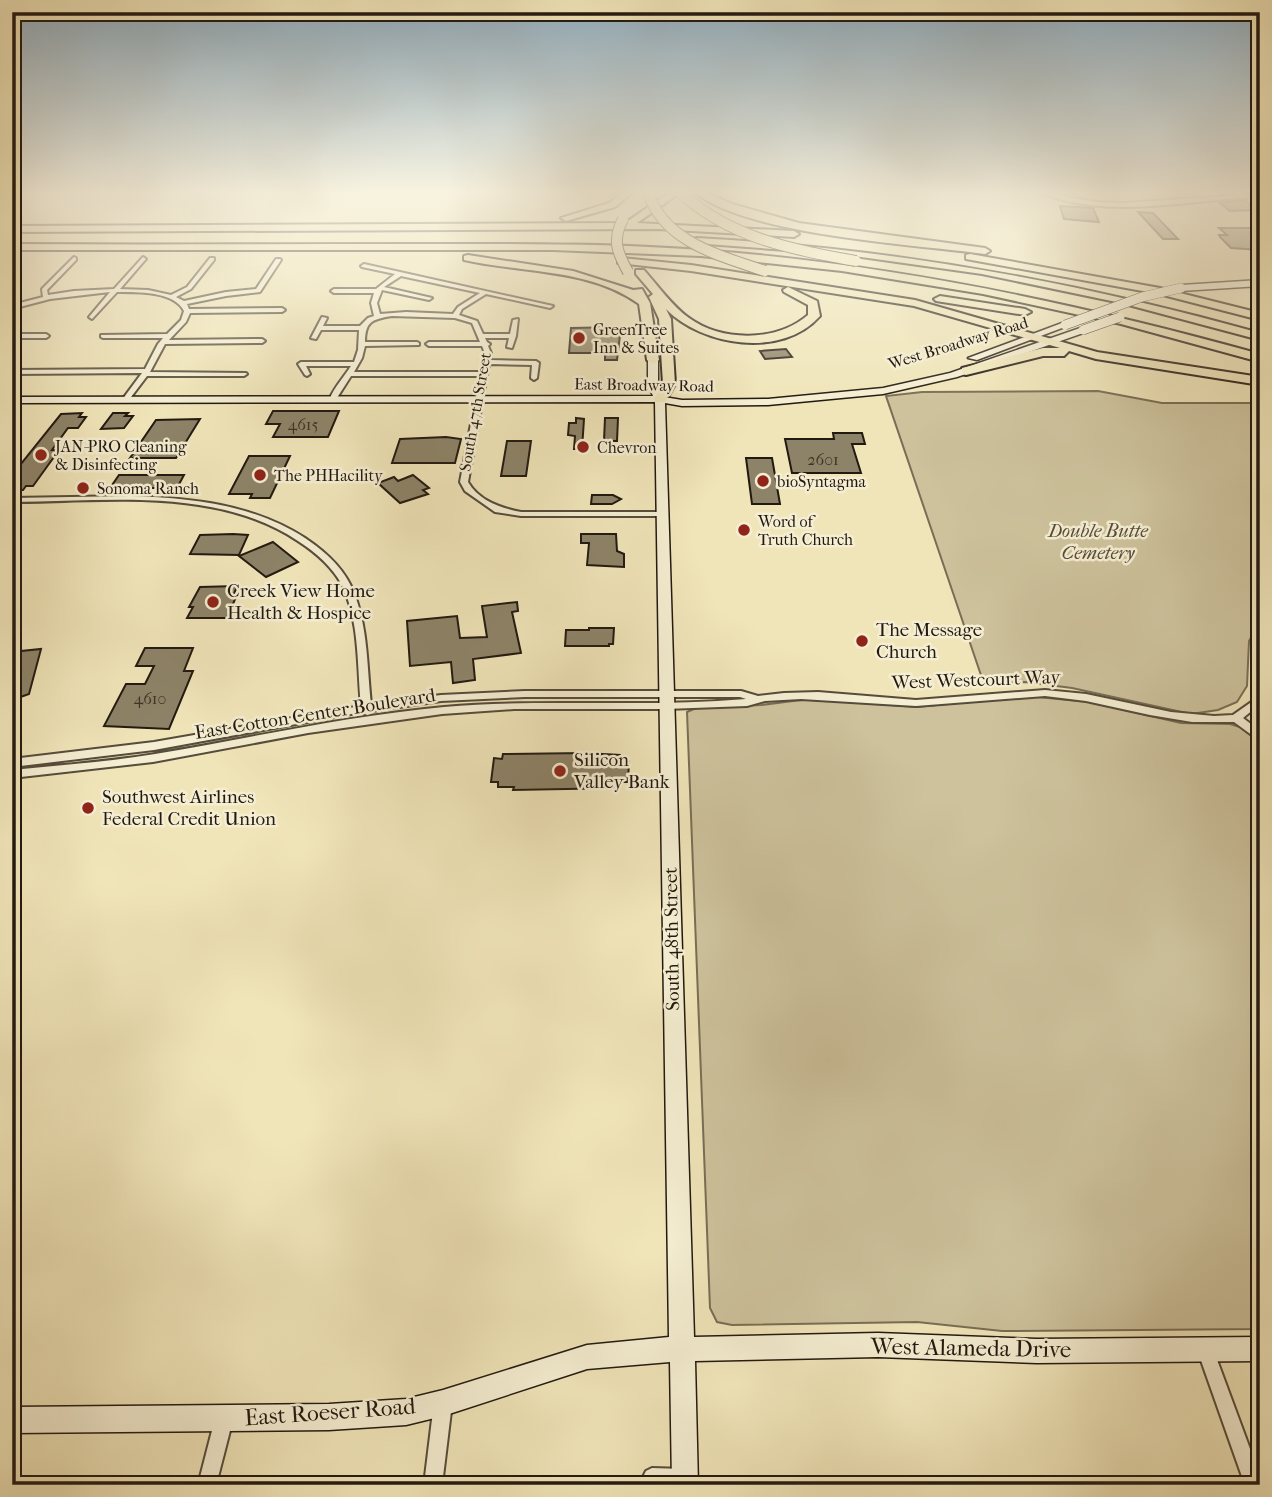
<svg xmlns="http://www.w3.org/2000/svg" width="1272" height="1497" viewBox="0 0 1272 1497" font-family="'IM FELL French Canon',serif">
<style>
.green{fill:#cdc29c;stroke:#786e56;stroke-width:2}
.building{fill:#8d8368;stroke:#221911;stroke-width:2}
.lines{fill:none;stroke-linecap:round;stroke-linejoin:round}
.street-casing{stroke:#564c3b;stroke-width:4}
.secondary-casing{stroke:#221911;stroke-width:3}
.highway-casing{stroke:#221911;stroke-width:4}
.street{fill:#f5eed2;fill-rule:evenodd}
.secondary{fill:#f5eed2;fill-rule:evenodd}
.highway{fill:#f0e5b9;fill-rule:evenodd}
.secondary-bridge-casing{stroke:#221911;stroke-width:10;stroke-linecap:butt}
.highway-bridge-casing{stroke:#221911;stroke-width:12;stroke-linecap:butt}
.secondary-bridge{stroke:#f5eed2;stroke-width:9}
.highway-bridge{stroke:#f0e5b9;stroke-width:10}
.poi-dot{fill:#8f2418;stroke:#f5eed2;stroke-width:2.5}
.labels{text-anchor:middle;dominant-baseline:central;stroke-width:5;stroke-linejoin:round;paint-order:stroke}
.far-poi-label{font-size:16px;fill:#221911;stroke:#f5eed2;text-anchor:start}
.far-street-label{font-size:16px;fill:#221911;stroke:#f5eed2}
.number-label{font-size:16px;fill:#3d3427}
.park-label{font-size:19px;font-style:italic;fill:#554c3b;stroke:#f5eed2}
.poi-label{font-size:19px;fill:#221911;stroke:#f5eed2;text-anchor:start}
.street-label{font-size:19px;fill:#221911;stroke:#f5eed2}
.near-street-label{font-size:23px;fill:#221911;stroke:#f5eed2}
</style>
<rect width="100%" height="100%" fill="#f0e5b9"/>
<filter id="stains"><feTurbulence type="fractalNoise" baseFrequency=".00286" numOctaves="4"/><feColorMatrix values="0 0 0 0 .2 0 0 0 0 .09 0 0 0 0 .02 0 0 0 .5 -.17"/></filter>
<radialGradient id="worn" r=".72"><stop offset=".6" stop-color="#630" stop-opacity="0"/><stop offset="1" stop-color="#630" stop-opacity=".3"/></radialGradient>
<g class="green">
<path d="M1098,391L1162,403H1260V622L1249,641L1247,686L1237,702L1218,710L1191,714L1072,688L1025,682L984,684L886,396L922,392Z"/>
<path d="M1027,696L1089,702L1181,723L1230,724L1240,727L1260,743V1329L1002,1331L917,1322L732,1325L717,1322L710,1308L687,712L696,708L761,705L809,699L917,707Z"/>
</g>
<g class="building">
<path d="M1245,200L1257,210L1230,211L1220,203Z"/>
<path d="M1060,206L1093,208L1099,222L1064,219Z"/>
<path d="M1138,212L1153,213L1178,239H1163Z"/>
<path d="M1219,228H1260V250L1231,248L1220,237L1219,235H1227Z"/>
<path d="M621,327L617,360H605V353H569L571,328Z"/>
<path d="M786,349L792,357L765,359L760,351Z"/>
<path d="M273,411H339L328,437H273L280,424H266Z"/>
<path d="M82,413L79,417H86L78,428H68L52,450H59L33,486H26L23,490H12V475L61,414Z"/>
<path d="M113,413H128L125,416H133L124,428L101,429Z"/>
<path d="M576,418L584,419L582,449H574L575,436L568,435L569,423H576Z"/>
<path d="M605,418H618L617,441H604Z"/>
<path d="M200,419L176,458H130L156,420Z"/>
<path d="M833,433H862L865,444H852L861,473H792L785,439H834Z"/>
<path d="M446,437L461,439L455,463H392L400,439Z"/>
<path d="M507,441H531L526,476H501Z"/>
<path d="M249,456H290L270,498H250L252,494H229Z"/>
<path d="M746,458H772L780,504H752Z"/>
<path d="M119,475H184L177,488H110Z"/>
<path d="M413,475L429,488L423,490L428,494L400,503L378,483L394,477L398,481Z"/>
<path d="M592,495H613L621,499L612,504H591Z"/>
<path d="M233,534L248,535L239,555L190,554L200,535Z"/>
<path d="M581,534H616L617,551L624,554V567L587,565L589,543H581Z"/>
<path d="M273,542L298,562L266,577L239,556Z"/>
<path d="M237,586L233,597H236L227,618H187L193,607H189L200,587Z"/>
<path d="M517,602L518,611L512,612L521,653L473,659L475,680L453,683L451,662L410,666L407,621L457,616L460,638L487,637L482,606Z"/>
<path d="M589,628H614L613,644H609V646H565L566,630H589Z"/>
<path d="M145,648H193L184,671H193L169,729L104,726L126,684H145L154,666H136Z"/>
<path d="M41,649L29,694L12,700V652Z"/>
<path d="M585,753L620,755V760H629L628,782H620V788L513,790L514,787H498V782H491L494,758L502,759L503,754Z"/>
</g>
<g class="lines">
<defs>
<g id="street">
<path d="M1040,192L1096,202L1123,203L1260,194V197C1195,199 1124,217 1059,199C1053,197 1045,195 1040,192Z"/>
<path d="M74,257L76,258V260L47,290L48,295L74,291L114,289L143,257L146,259L145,260L120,289L148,290L171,295L187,287L210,258H214V260L191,289L176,297L184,301L226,292L256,289L276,259H280L281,260L260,292L226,296L187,304L189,309L282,308L285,310L282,312L190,313L186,322L169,340L262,339L265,341L262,343L165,344L150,372L246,373L247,374L244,376H147L128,401L126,402L122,400L142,373L12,374V370L145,369L158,344L163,338H103L101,337V335L167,334L181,320L184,311C174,291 137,292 117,292L92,319L89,317L110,292L50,299L12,309V305L43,297L42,289Z"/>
<path d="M364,264L553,306L550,308L486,294L462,309L459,315L477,321L483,334H510L513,320L518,319L516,336L512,348L507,347L509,338H485L487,342L490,344L488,346L491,353L490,360L536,361L539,363L537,378L534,380L531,378L532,365L489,364L468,482C479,501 501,508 521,512H662L666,514L665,516H521L495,512L465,491L460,482L480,376H351L335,401H331L329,400C335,386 344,377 351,366H306L310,374L307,376L305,375L298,364L301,362H354L358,350L359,330H321L316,339L311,338L322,317L327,318L323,326H360L368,318L374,316L371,303L374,293H334L331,291L334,289H376L395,274L362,267L361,266ZM401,276L480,293L458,307L453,314L406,312L380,314L377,303L382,290L429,300L432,298L384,287ZM392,316L455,318L472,323L480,342H429L426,344L429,346H482L485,353L481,372H354L362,358L365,346L419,345V343L417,342H365C365,321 373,319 392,316Z"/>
<path d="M12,334H46L49,336L46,338H12Z"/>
<path d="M130,496C191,498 252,504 305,538C326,552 345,569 354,593C368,628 367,667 371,704L441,695L525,691H741L758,696L784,693L818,692L916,700L1045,690L1086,694L1171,712L1214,716L1233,715L1260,696V704L1243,718L1260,731V741L1234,722H1192L1150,715L1086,701L1045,696L916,706L801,699L765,701L747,706L666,709H514L442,714L308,733L153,762L12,778V770C60,765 108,762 155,754C251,738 346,716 444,707C544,698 646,708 746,699L740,697H525L441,701L372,711L371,714L367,715L362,712L154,750L12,767V759L154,742L361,706C357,666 360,622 342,585C332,566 315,552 298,541C215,486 106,502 12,502V498Z"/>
<path d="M1205,1341L1211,1343L1213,1349L1260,1476V1485H1245L1197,1349L1199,1343Z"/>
<path d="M443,1394L449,1397L452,1403L442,1485H424L434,1403L437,1397Z"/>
<path d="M224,1410L230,1413L233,1419L216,1485H198L215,1419L218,1413Z"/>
<path d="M652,1468L684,1469L690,1472L693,1478L689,1485H643V1477L646,1471Z"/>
</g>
<g id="secondary">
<path d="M1260,280V286L1181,291L1177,288L1181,285Z"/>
<path d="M1062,323L1070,325L977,360L968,358Z"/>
<path d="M1083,327L1086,328V332L957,377L883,394L768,405L682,406L665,403L694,1337L878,1333L1037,1339L1260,1337V1361L1037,1363L878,1357L695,1361L698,1485H672L670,1362L587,1369L443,1416L406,1425L329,1430L12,1433V1407L329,1404L406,1399L443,1390L587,1345L669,1337L655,402L12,403V397L653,396L648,384V360L653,357L658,360V384L664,397L682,400L768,399L883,388L950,373Z"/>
</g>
<g id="highway">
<path d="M623,192H633L615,207L566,221L561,218L609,203Z"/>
<path d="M670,192H681L637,223L794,231L799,234L794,237L658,229L12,232V226L625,223Z"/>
<path d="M694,192H705L732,204L799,223L985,248L990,251L985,254C913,244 749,236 694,192Z"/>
<path d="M697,238C889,248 1075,281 1260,333V340L1121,303L982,274L840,254L693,243V239Z"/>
<path d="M12,244C145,245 278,244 411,244C507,244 605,243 701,250C891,264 1077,303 1260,354V362L1121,324L983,294L842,271L701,256L553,250H12Z"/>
<path d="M970,254L1160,288L1260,313V320L1159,294L966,259V255Z"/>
<path d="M468,255L573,271L633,290L642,289L650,303L659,360L653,364L647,360L639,304C590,268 521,273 464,260V256Z"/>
<path d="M622,258L691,265L915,300L1097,352L1260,377V385L1096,359L1069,351L1064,356H1043L966,375L962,374V368L1043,348H1060L914,306L691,271L618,263V259Z"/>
<path d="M636,270H644C658,286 672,306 689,318C722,342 777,342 808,315V305L784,292L783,290L788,287L817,301L820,316C782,359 702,346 666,309L671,319L675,384L665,402H655L654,399L663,384L659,319L649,297L653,294L636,274Z"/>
<path d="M940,296L1025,309L1031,312L1025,315L936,301L934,299Z"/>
</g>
</defs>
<use href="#street" class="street-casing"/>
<use href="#secondary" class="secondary-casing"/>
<use href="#highway" class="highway-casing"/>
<use href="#street" class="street"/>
<use href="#secondary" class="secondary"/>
<use href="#highway" class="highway"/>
<defs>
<g id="secondary-bridge">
<path d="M1065,325L1142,297L1181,288"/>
<path d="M1083,330L1120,317"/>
</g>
<g id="highway-bridge">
<path d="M648,192C663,242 721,256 765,271"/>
<path d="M680,192C729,238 791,249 856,261"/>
<path d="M623,219C612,240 617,252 628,272"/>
</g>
</defs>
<use href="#secondary-bridge" class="secondary-bridge-casing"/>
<use href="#highway-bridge" class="highway-bridge-casing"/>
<use href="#secondary-bridge" class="secondary-bridge"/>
<use href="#highway-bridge" class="highway-bridge"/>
</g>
<linearGradient id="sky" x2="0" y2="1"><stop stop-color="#8facbe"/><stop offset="0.48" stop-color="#f8f3e0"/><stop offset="1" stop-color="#f8f3e0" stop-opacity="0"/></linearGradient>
<rect width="1272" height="401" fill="url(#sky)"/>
<g class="poi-dot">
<circle cx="579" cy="338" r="7"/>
<circle cx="583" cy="447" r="7"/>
<circle cx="41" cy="455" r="7"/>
<circle cx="260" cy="475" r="7"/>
<circle cx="763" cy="481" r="7"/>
<circle cx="83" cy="488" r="7"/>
<circle cx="744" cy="530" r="7"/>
<circle cx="213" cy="602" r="7"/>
<circle cx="862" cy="641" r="7"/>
<circle cx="560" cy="771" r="7"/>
<circle cx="88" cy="808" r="7"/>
</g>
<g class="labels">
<g class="far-poi-label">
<text x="593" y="329">GreenTree<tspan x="593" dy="18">Inn &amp; Suites</tspan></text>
<text x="55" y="446">JAN-PRO Cleaning<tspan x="55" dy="18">&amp; Disinfecting</tspan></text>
<text x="597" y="447">Chevron</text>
<text x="274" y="475">The PHHacility</text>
<text x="777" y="481">bioSyntagma</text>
<text x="97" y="488">Sonoma Ranch</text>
<text x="758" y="521">Word of<tspan x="758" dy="18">Truth Church</tspan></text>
</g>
<g class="far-street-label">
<text transform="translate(958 343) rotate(-17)">West Broadway Road</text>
<text transform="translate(644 385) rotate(1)">East Broadway Road</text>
<text transform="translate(475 412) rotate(-80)">South 47th Street</text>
</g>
<g class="number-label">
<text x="303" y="424">4615</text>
<text x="823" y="459">2601</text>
<text x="150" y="698">4610</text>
</g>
<g class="park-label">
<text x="1098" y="531">Double Butte<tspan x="1098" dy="22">Cemetery</tspan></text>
</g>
<g class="poi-label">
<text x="227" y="591">Creek View Home<tspan x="227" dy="22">Health &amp; Hospice</tspan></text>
<text x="876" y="630">The Message<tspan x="876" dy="22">Church</tspan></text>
<text x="574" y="760">Silicon<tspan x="574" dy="22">Valley Bank</tspan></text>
<text x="102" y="797">Southwest Airlines<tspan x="102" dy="22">Federal Credit Union</tspan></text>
</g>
<g class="street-label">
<text transform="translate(976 680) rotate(-2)">West Westcourt Way</text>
<text transform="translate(315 714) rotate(-9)">East Cotton Center Boulevard</text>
<text transform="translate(672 939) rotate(-91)">South 48th Street</text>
</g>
<g class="near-street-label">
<text transform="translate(971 1348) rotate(1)">West Alameda Drive</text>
<text transform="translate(330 1412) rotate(-4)">East Roeser Road</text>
</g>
</g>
<rect width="1272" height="1497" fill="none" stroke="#f0e5b9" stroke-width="42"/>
<rect x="14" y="14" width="1244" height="1469" fill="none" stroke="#221911" stroke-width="3.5"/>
<rect x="21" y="21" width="1230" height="1455" fill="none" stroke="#221911" stroke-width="2"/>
<rect width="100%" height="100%" filter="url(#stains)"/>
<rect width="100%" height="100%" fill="url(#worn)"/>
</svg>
